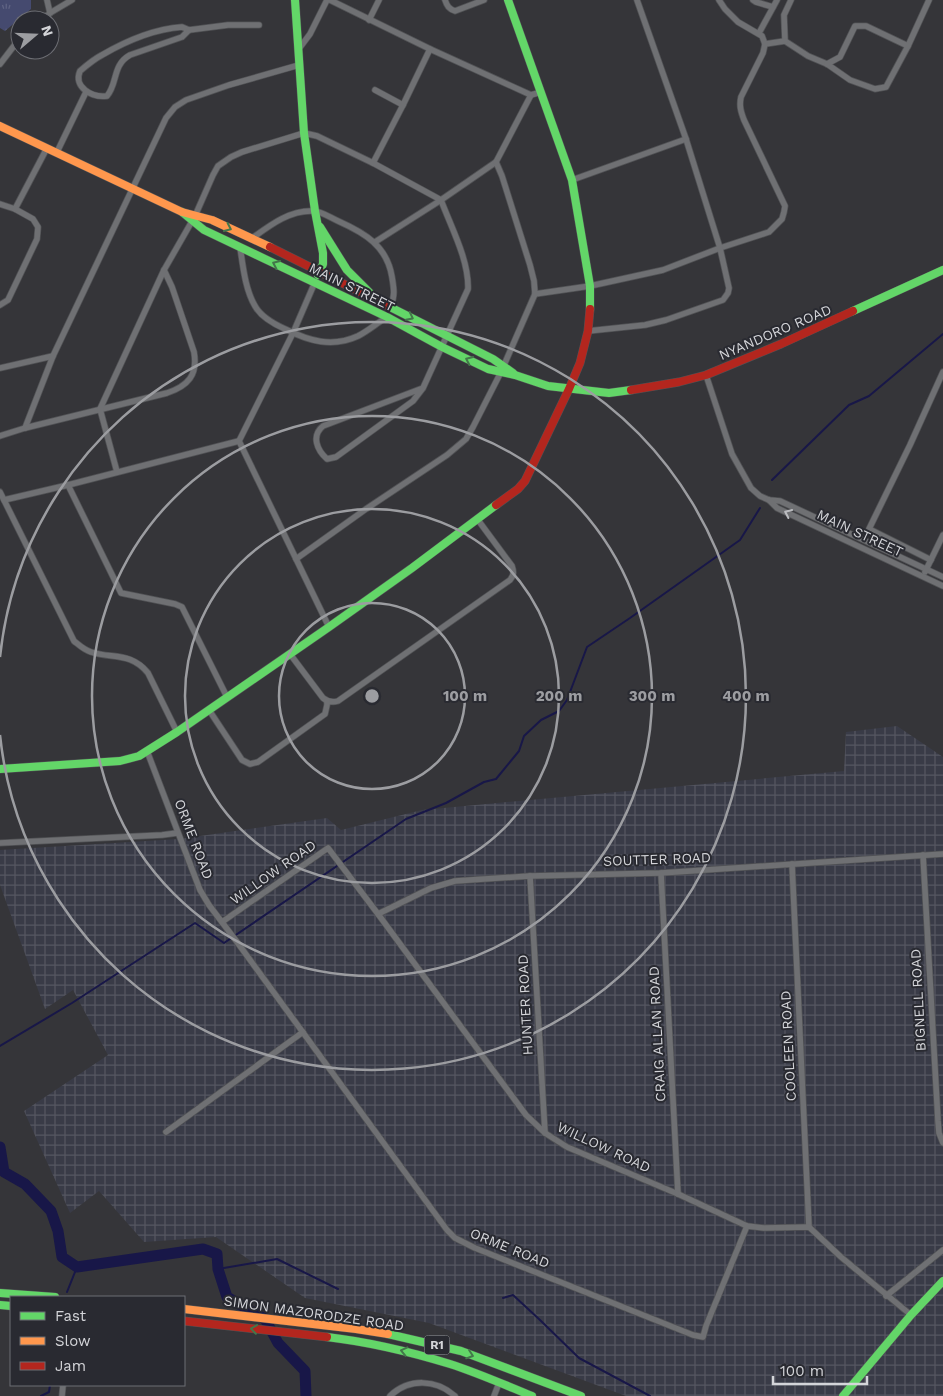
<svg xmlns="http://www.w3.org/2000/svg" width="943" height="1396" viewBox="0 0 943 1396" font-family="'Work Sans',sans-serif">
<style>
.industrial{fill:url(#industrial-grid)}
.grass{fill:url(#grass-tufts)}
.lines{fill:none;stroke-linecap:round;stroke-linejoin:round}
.stream{stroke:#181748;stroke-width:2}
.river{stroke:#181748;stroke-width:11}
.street-casing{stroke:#515255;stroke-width:7}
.fast-casing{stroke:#515255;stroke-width:9}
.slow-casing{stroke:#515255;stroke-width:9}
.jam-casing{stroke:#515255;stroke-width:9}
.street{stroke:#6f7073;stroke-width:5.5}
.fast{stroke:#63d668;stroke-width:8}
.slow{stroke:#ff974d;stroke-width:8}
.jam{stroke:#b3261e;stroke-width:8}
.oneway{stroke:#43774a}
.oneway2{stroke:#bbbcc0}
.ring{fill:none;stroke:#9c9da1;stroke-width:2.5}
.labels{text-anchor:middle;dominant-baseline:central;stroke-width:4;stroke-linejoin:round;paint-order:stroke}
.shield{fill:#292a31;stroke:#a1a2a7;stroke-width:1}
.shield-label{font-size:12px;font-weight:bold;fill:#d4d5d9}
.street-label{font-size:14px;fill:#d4d5d9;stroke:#292a31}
.centre{fill:#9c9da1;stroke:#292a31;stroke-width:2.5}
.ring-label{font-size:15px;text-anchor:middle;font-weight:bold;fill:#9c9da1;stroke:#292a31;stroke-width:4;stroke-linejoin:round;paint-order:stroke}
</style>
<defs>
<pattern id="industrial-grid" width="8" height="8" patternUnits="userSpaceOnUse" patternTransform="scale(1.25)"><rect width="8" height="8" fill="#393b47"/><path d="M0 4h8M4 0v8" fill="none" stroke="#555661"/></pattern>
<pattern id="grass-tufts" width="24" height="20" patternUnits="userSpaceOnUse" patternTransform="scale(1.25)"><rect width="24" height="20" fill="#454a6f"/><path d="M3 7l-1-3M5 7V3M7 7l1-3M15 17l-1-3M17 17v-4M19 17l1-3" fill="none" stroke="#5f6383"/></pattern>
</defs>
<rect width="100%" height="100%" fill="#353539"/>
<path class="industrial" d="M897,726L943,757V1396H626L429,1323L305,1298L216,1237L144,1242L99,1191L70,1213L24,1111L108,1055L73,990L45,1009L0,885V850L179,839L327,818L341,830L422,810L844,771L846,732Z"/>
<path class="grass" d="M0,0H31V9L5,31L0,28Z"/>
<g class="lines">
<g class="stream">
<path d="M772,480L849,405L869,396L943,334"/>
<path d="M0,1046L72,1003L195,923L224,943L406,819L446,803L484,782L496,779L519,751L524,736L541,720L559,711L567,700L587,647L630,618L740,540L760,508"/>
<path d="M218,1269L277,1259L338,1289"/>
<path d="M67,1292L77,1267"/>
<path d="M503,1298L513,1295L540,1320L579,1358L650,1396"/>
<path d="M41,1396L49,1392L50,1385"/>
</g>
<path class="river" d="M0,1147L4,1172L25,1184L51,1211L58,1231L62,1257L77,1267L203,1249L217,1254L218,1269L227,1297L265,1319L278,1343L305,1371L306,1396"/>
<defs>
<g id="street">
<path d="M47,0L50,13"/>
<path d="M330,0L430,49L531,95"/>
<path d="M445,0C447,6 449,9 455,11L484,0"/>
<path d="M753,0L756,2L773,7"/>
<path d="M791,0L784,15L785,41L808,56L827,64L850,80L875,89L886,87L908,46L929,0"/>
<path d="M42,20L50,13L72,0"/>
<path d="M369,20L379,0"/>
<path d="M182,27L189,30L182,37L130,55C112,65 118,83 107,96C92,98 73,87 80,71C87,65 94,59 102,55C126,41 155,29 182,27Z"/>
<path d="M189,30L228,25H259"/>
<path d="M759,33L777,0"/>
<path d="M765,44L785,41"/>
<path d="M298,50L310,34L327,0"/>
<path d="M0,64L20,38"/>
<path d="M827,64L840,57L855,26H866L908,46"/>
<path d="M375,90L403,105"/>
<path d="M57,152L86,92"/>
<path d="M373,163L403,105L430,49"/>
<path d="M572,180L686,139"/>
<path d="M0,204L15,209L33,219L38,227L37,239L8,300L0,305"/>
<path d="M15,209L47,148"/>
<path d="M251,239C269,226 289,210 313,211C321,211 331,218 338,221C365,233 387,246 392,277C394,290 395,293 391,307"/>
<path d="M375,242L441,200L496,162L531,95L541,92"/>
<path d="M240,247C243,266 245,289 255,306C261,317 274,324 285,329C309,341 332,348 358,336C368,331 377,323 387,317"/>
<path d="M315,282L293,333L239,441L329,627"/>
<path d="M535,294L590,286L663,270L720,248L769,232L782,219L784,212L785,206L744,120C741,112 739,106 741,97L763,53L765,44L762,36L738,22L725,9L719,0"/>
<path d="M588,331L645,325L666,320L723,300L728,293L729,288L720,248L686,139L637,0"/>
<path d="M0,368L53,356"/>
<path d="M706,375L732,454L751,488L760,496L769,500L780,501L943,577"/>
<path d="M25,428L53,356L166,118L175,107L186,100L229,85L299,65"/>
<path d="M0,436L25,428L167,393C188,386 198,375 194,352L172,287L164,270"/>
<path d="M117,472L100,409L164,270L195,216L213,175L218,166L231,157L242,152L304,133L317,136L373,163L441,200C451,227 469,260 468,289L423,388L413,401L336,457L327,459C317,450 311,436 323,426L423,388"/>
<path d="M68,485L121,593L175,604L182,607L227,697"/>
<path d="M0,492L74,641C79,645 84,650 91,652C113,659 131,652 148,673L177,732"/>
<path d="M4,500L68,485L239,441"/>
<path d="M769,500L777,508L943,586"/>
<path d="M296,559L366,509L447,455L466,439L473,427L501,372L535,294L534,281L530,265L502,176L496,162"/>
<path d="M931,560L869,529L910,445L943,372"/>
<path d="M925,572L943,535"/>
<path d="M290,654L323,698C328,702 332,703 338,701L510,580C514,575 514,572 512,566L478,520"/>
<path d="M209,710L242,760L250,764L258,762L325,714L327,705V701"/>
<path d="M147,751L200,890L209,905L237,942L447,1230L455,1238L475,1248L693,1335L703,1337L706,1326L747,1226"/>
<path d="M0,843L162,835L177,833"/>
<path d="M923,855L938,1121L939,1133L943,1143"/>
<path d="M792,864L809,1227"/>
<path d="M661,873L678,1194"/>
<path d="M530,876L545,1133"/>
<path d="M378,914L431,888L455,881L530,876L661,873L943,854"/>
<path d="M222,922L328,848L378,914L526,1115L545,1133L567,1147L678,1194L747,1226L764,1228L809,1227L841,1257L911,1315"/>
<path d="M166,1132L303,1032"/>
<path d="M886,1296L943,1250"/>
<path d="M62,1396L63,1385"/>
<path d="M390,1396C409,1378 436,1379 455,1396"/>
<path d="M494,1396L499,1383"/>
</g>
<g id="fast">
<path d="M295,0L304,133L315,211L323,253V264L318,275"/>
<path d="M508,0L572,180L590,286V309"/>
<path d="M182,212L204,230L387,317L442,347L488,369L515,375L548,386L609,393L631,390"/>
<path d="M320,227L347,270L370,293"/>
<path d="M388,306L493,359L513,373"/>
<path d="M853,311L943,270"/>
<path d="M0,769L120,761L139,756L177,732L329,627L412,568L496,505"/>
<path d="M0,1293L55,1297"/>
<path d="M0,1305L11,1306"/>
<path d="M388,1334L461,1351L581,1396"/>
<path d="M327,1337C369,1342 411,1352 450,1364C478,1373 505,1385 532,1396"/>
<path d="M843,1396L911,1315L943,1281"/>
</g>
<g id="slow">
<path d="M0,126L182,212L212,220L270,247"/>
<path d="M184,1309L356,1329L388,1334"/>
</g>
<g id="jam">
<path d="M270,247L388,306"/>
<path d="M631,390L679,382L706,375L781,344L853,311"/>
<path d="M496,505L518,489L525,481L569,389L580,363L588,331L590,309"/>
<path d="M184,1321L327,1337"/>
</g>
</defs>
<use href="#street" class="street-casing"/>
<use href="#fast" class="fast-casing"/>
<use href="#slow" class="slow-casing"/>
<use href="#jam" class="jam-casing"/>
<use href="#street" class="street"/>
<use href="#fast" class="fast"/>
<use href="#slow" class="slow"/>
<use href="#jam" class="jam"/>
</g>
<defs><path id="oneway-chevron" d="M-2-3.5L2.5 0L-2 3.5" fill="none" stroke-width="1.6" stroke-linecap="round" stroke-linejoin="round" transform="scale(1.25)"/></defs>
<g class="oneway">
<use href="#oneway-chevron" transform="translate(228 228) rotate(25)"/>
<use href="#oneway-chevron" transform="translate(276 264) rotate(-155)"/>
<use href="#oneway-chevron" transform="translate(410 317) rotate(27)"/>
<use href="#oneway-chevron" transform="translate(469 360) rotate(-155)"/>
<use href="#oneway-chevron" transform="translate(254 1329) rotate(-172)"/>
<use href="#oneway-chevron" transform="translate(404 1351) rotate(-167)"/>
<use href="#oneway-chevron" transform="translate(470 1355) rotate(19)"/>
</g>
<use class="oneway2" href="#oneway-chevron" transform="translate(788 513) rotate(-155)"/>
<g class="ring">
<circle cx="372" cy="696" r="93"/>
<circle cx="372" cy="696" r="187"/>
<circle cx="372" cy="696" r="280"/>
<path d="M0 657A374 374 0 1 1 0 735"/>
</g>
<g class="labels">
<rect class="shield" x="424.5" y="1335.5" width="25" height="19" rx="4"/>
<g class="shield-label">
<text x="437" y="1345">R1</text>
</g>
<g class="street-label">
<text transform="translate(352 287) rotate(26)">MAIN STREET</text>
<text transform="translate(775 332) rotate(-23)">NYANDORO ROAD</text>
<text transform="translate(860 533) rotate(25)">MAIN STREET</text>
<text transform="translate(194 839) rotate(69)">ORME ROAD</text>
<text transform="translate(657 859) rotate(-2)">SOUTTER ROAD</text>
<text transform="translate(273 872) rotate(-35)">WILLOW ROAD</text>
<text transform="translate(918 1000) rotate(-93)">BIGNELL ROAD</text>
<text transform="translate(525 1005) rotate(-93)">HUNTER ROAD</text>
<text transform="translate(657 1034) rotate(-93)">CRAIG ALLAN ROAD</text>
<text transform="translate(788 1046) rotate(-93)">COOLEEN ROAD</text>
<text transform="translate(604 1147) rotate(25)">WILLOW ROAD</text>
<text transform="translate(510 1248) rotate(22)">ORME ROAD</text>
<text transform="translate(314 1313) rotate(8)">SIMON MAZORODZE ROAD</text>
</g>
</g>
<circle cx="372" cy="696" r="8" class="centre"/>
<g class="ring-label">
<text x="465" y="701">100 m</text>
<text x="559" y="701">200 m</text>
<text x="652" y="701">300 m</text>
<text x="746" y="701">400 m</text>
</g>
<rect x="10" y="1296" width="175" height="90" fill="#292a31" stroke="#6d6e74"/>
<rect x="20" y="1312" width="25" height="8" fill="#63d668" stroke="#6d6e74"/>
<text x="55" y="1321" font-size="15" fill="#d4d5d9">Fast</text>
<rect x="20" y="1337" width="25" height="8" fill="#ff974d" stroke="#6d6e74"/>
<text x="55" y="1346" font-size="15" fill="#d4d5d9">Slow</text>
<rect x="20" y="1362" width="25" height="8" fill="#b3261e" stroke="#6d6e74"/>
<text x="55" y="1371" font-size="15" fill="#d4d5d9">Jam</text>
<g transform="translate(35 35) rotate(71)"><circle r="24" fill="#292a31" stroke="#6d6e74"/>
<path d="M0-4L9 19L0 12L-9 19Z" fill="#9c9da1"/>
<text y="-8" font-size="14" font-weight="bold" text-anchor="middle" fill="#d4d5d9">N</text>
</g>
<path d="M773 1376v8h94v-8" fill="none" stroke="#d4d5d9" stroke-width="2.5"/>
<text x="780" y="1376" font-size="15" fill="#d4d5d9" stroke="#292a31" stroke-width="4" paint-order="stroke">100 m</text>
</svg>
